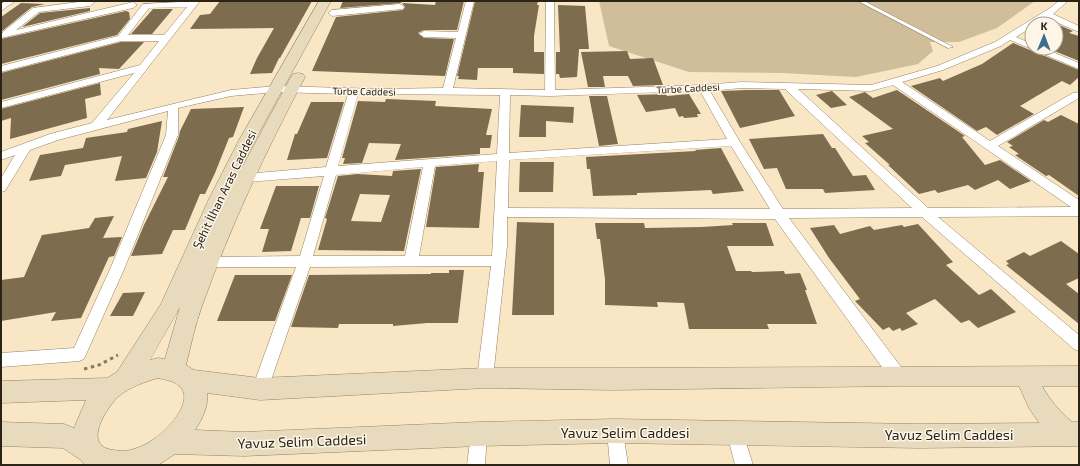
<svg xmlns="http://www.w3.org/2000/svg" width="1080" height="466" viewBox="0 0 1080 466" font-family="'Exo 2',sans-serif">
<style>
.green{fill:#d0bd9a}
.building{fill:#7d6c4e;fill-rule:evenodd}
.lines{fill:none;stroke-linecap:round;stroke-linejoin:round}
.lane-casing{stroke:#948364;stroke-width:1}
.street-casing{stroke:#948364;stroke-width:1}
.secondary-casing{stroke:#948364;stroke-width:1}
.path{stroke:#897c66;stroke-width:3;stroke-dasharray:3.5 3.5;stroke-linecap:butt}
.lane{fill:#fff;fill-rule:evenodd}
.street{fill:#fff;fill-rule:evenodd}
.secondary{fill:#e8dbbd;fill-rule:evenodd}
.labels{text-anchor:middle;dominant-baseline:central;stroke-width:3;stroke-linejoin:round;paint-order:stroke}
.far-street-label{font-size:10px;fill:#2a2316;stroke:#fdf5e8}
.street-label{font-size:12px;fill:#2a2316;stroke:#fdf5e8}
.near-street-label{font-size:14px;fill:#2a2316;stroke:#fdf5e8}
</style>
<rect width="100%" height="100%" fill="#f9e6c5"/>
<path class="green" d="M599,1H1035L997,28L959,42H930L933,51L918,64L856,77L782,73L689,72L609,46Z"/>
<g class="building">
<path d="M220,1H312L280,58H279L272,73L250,74L257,58L274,28L190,29L200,15L210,14Z"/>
<path d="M343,1H402L401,3L340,8Z"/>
<path d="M436,1H464L457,30H424L418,33L424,38L454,39L445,76L312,71L336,17L403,10L405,7L402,3L435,5Z"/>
<path d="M475,1H538L537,5H539L534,36V52H544V74L513,73V68H478L477,80L458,79L459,76H457Z"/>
<path d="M21,3L45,4L32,7L1,32V17Z"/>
<path d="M558,5L585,6L589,49H579L577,77L560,78L559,74H556V52H560Z"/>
<path d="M90,8V11L22,27L40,13Z"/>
<path d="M153,9H173L152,34H131Z"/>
<path d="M126,11L129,12L130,19L117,35L1,64V39Z"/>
<path d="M1050,21L1073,31L1069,33L1079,36V61L1047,48H1056V24H1045Z"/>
<path d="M121,42H144L119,69L99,68L100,74L1,100V73Z"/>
<path d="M1013,43L1079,70V77L1070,85L1062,81L1020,106L1034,114L997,135L986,127L977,131L911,86L940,78L943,81L982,64Z"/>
<path d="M627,51L630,59L653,58L663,85L633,86L628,76H603L605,87H588L581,52Z"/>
<path d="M100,83L101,95L85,99L87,118L10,139L11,118L1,121V109Z"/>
<path d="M747,90H779L795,116L740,128L721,91Z"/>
<path d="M897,90L965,136L962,137L985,165L1000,160L1031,181L1010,189L998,180L975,190L968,185L938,193L935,190L919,194L888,165H890L865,143L869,142L862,136L893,129L849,97L865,92L873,98Z"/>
<path d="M832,91L847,105L831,108L816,95Z"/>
<path d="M666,94L667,96L689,94L701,114H697L698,117L684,118L683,116L679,117L675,108L646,112L637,95Z"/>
<path d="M589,96H607L618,144L599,146Z"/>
<path d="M386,99L436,101L435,106L492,109L486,135H492L490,148H480V154L395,160L401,144L369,143L362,163L343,164L345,158H342L358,101L385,102Z"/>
<path d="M311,102H344L327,158L287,160L295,134H297Z"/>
<path d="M521,105L574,107L573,123L546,121V137H519Z"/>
<path d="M244,107L233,137L229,138L215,173L205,194H200L185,230H173L162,254L131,256L144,225L168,177H163L179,136L180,131L191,109Z"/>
<path d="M1061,115L1079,124V196L1049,175L1046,176L1015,155L1019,154L1009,147L1013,146L1007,142L1044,120L1048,122Z"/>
<path d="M162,121L157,152L146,178L115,181L122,156L65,165L61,176L29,181L40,155L83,148L86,138L127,132L128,129Z"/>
<path d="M823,134L832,148H835L853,176L866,175L875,190L825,193L823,189H786L777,168L764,169L749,139Z"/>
<path d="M721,148L744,191L713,194L711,190L667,192L637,193V195L593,196L590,169H587L586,157L696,151L695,150Z"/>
<path d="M520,162H554L553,192H519Z"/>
<path d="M479,164L478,172H484L479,228L426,227L436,167Z"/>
<path d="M421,169L404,251L318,250L327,219L325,218L338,176L358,174L392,176L393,171ZM360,194L390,195L381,222L351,221Z"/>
<path d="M276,186H319L310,218H301L291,251L262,252L269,229H260Z"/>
<path d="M114,216L103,238L122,237L114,256L109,257L81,318L51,321L56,312L1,321V280L24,277L42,235L89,228L95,218Z"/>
<path d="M517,222L554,223V315H512Z"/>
<path d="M595,223H644L645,228L702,227L733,225L732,223H766L774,246H727L736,271H751L752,272L784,271L785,274L800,273L807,290H805L817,324H767L769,329H689L684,303L657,302L658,307L605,305V279L600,239H597Z"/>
<path d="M918,224L953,262L946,265L979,295L991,289L1016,312L978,328L969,320L961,323L935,299L906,313L918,324L902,331L900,328L893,331L889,327L883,330L855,301L860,299L829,258L810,228L834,225L840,234L870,226L874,230L902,225L904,227Z"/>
<path d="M1061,241L1079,254V278L1066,284L1079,294V324L1006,265L1009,264L1006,261L1024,252L1030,256Z"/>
<path d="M449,270H464L458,323H427L393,326V324H339L338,328L291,327L309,275L431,274V273H449Z"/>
<path d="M235,275H292L275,321H217Z"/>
<path d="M145,292L133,316H110L123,293Z"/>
</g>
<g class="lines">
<defs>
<path id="lane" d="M858,1H864L953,47L948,48Z"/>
<g id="street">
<path d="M5,1H15L1,11V4Z"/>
<path d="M86,1H96L90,6L39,12L16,30L133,2L137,5L133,8L1,38V34L4,31L33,8Z"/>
<path d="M200,1L107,120L231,90L276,86L379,89L443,88L456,38L424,37L419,34L424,31L458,32L466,1H474L453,88L545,90L546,1H554L555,90L703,85L741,82L871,85L937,66L995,42L1050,8L1059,1H1068L1053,14L1079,26V32L1047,18L1037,24H1032V27L1016,37L1032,44V48H1043L1079,63V69L1010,40L1001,46L943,70L902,82L990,141L1073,93L1079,92V98L998,146L1079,200V216L938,217L1079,335V351L1074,349L922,217L789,218L904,371L906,376L904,381L898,383L892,381L775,219L507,217V246L493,378L491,383L485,385L479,383L477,378L491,266L310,267L268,389L266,394L260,396L254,394L252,389L296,267H209L204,266L202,262L204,258L209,257L300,256L324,176L246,182L242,181L240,178L242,175L246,174L326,167L348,94L276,92L231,96L178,108V135L125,267L84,359L79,361L1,367V353L74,348L111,267L166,135L168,111L58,140L30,150L5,191L1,192V178L15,155L1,160V152L50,134L92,123L134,73L1,108V102L140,65L159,41H121L1,72V66L118,36L143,4ZM187,7L164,35H128L149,8ZM893,85L1071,207L928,208L798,89L871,91ZM741,88L785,89L912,208L783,209L740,142L710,91ZM700,91L727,139L509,153L510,95L550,96ZM358,94L500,95L497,154L338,166ZM731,146L770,209L508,208L509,160ZM497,161L492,256H419L435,166ZM423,167L405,256H313L336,175Z"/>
<path d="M400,4L404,7L403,9L332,16L328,13L332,10Z"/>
<path d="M615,423L621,425L623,431L628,465H610L607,431L609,425Z"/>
<path d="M735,425L741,427L753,465H735L727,433L729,427Z"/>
<path d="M479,426L485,428L487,434L485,465H467L471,434L473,428Z"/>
</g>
<path id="secondary" d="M319,1H331L255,140L239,173L291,77L293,74L298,73L303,74L305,77C266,151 230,227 202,306C195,325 191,345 186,365L194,370L260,378L485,368H612L1079,366V386H1042C1050,400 1060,412 1072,422H1079V446L920,448L615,443L479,446L244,456L175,454L158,465H85L81,460L63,448L1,446V422L64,424L74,428L86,400L1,403V381L107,378L117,372L161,304L209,199L239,140ZM180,307L165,359L158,358L150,360ZM158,378C166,380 177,381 182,389C192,405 166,431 154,439C146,445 136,449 126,451C122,451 118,451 114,450C81,447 106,408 119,396C130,387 144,382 158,378ZM898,386H1019L1029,408L1039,423L920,424L615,419L479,422L244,432L195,430C202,420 209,405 207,393L260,400L485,388L612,390Z"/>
</defs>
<use href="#lane" class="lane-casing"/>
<use href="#street" class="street-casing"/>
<use href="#secondary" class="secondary-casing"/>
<path class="path" d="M84,369L99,365L118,355"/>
<use href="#lane" class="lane"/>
<use href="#street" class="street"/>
<use href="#secondary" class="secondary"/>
</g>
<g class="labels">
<g class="far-street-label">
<text transform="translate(688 88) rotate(-3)">Türbe Caddesi</text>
<text transform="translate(364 91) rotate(1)">Türbe Caddesi</text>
</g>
<g class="street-label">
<text transform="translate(224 189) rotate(-64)">Şehit İlhan Aras Caddesi</text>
</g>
<g class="near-street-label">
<text x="625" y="432">Yavuz Selim Caddesi</text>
<text x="949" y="434">Yavuz Selim Caddesi</text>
<text transform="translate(302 441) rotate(-2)">Yavuz Selim Caddesi</text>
</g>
</g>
<rect width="1080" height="466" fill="none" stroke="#2a2316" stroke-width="4"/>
<g transform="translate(1044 36) rotate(1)"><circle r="19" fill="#fdf5e8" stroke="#a9a194"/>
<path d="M0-3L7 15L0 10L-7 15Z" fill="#39708b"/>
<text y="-6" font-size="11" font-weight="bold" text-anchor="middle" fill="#2a2316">K</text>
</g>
</svg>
